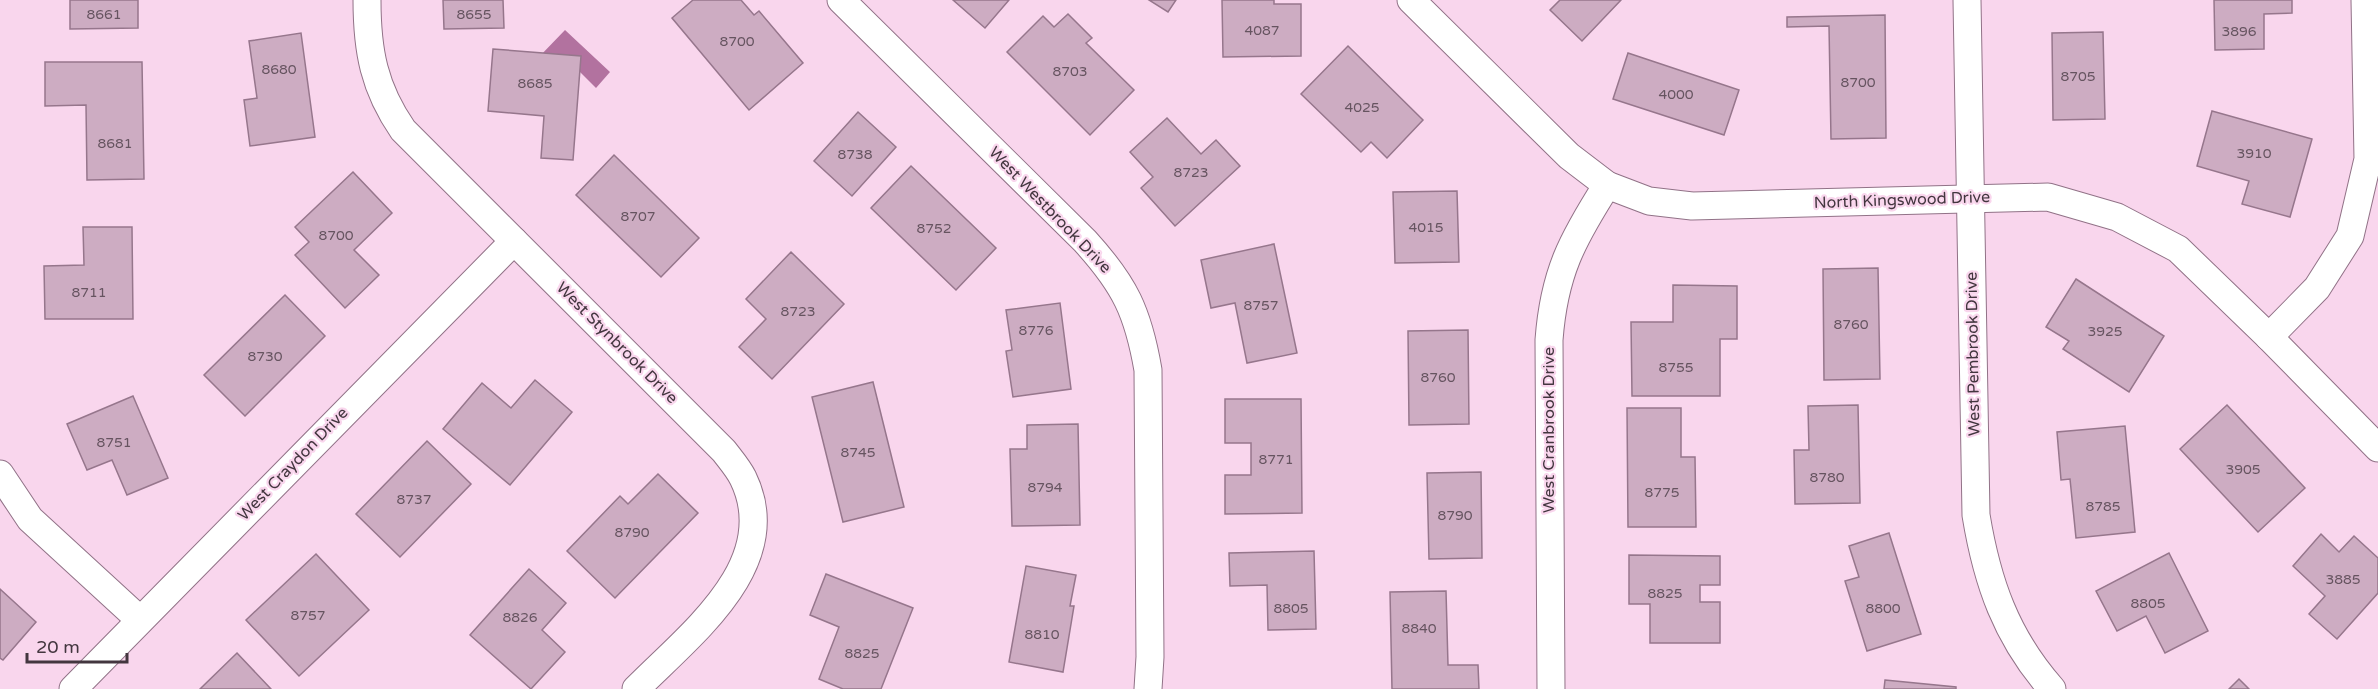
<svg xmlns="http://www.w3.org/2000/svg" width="2378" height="689" viewBox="0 0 2378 689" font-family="'Varela Round',sans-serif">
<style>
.water{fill:#b2729f}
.building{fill:#cdacc2;stroke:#96768c;stroke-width:1.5}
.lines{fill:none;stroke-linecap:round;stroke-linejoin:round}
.street-casing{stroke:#917287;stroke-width:29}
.street{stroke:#fff;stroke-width:27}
.labels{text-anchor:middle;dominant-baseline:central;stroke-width:4.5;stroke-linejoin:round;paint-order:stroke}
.number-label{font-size:14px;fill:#665460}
.street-label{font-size:16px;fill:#43363f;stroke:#f9d6ed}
</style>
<rect width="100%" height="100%" fill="#f9d6ed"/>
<path class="water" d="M565,30L610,72L596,88L575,67L538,58Z"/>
<g class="building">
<path d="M70,0H138V28L70,29Z"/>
<path d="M443,0H503L504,28L444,29Z"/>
<path d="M693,0H741L754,15L759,11L803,63L749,110L672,18Z"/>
<path d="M953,0H1009L985,28Z"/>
<path d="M1149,0H1176L1168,12Z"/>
<path d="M1222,0H1274V4H1301V56L1223,57Z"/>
<path d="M1560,0H1621L1582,41L1550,10Z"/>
<path d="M2214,0H2292V13L2264,14V49L2215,50Z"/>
<path d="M1068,14L1092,38L1086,43L1134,90L1090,135L1007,52L1043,16L1054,27Z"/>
<path d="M1885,15L1886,138L1831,139L1829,26L1787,27V17Z"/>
<path d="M2103,32L2105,119L2053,120L2052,33Z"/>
<path d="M301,33L315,137L250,146L244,100L257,98L249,41Z"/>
<path d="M1348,46L1423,120L1387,158L1371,142L1361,152L1301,94Z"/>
<path d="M493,49L581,56L573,160L541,158L544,116L488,111Z"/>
<path d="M1628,53L1739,90L1724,135L1613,99Z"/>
<path d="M45,62H142L144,179L87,180L86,105L45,106Z"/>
<path d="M2212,111L2312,139L2290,217L2242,204L2249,181L2197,166Z"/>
<path d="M858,112L896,147L852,196L814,161Z"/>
<path d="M1167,118L1201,154L1216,140L1240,166L1175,226L1141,188L1153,177L1130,152Z"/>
<path d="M614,155L699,238L661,277L576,195Z"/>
<path d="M911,166L996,248L956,290L871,208Z"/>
<path d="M353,172L392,213L354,250L379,275L345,308L295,255L309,242L295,227Z"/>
<path d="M1457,191L1459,262L1395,263L1393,192Z"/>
<path d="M83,227H132L133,319H45L44,266L84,265Z"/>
<path d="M1274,244L1297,353L1247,363L1235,303L1211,308L1201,260Z"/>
<path d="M791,252L844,304L772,379L739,347L766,319L746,299Z"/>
<path d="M1878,268L1880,379L1824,380L1823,269Z"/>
<path d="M2076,279L2164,336L2129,392L2063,349L2069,341L2046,327Z"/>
<path d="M1673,285L1737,286V339H1720V396H1632L1631,322H1673Z"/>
<path d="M285,295L325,336L245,416L204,375Z"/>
<path d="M1060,303L1071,389L1013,397L1006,351L1012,350L1006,310Z"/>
<path d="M1468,330L1469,424L1409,425L1408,331Z"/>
<path d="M535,380L572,412L510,485L443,429L482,383L511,408Z"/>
<path d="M873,382L904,507L843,522L812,397Z"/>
<path d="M133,396L168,478L127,495L112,460L87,470L67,424Z"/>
<path d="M1225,399H1301L1302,513L1225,514V475H1251V443H1225Z"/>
<path d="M1858,405L1860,503L1795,504L1794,450H1809L1808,406Z"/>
<path d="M2227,405L2305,488L2258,532L2180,449Z"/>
<path d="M1627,408H1681V457H1695L1696,527H1628Z"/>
<path d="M1078,424L1080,525L1012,526L1010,449H1027V425Z"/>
<path d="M2125,426L2135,532L2076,538L2070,479L2061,480L2057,432Z"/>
<path d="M427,441L471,484L400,557L356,514Z"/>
<path d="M1481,472L1482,558L1429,559L1427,473Z"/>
<path d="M658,474L698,513L615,598L567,551L620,496L628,504Z"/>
<path d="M1889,533L1921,634L1867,651L1845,581L1859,577L1849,546Z"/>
<path d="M2321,534L2339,552L2354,536L2378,558V593L2337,639L2309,614L2325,596L2293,566Z"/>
<path d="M1314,551L1316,629L1268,630L1267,585L1230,586L1229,553Z"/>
<path d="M2169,553L2208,631L2165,653L2146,616L2117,631L2096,591Z"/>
<path d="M316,554L369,610L299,676L246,620Z"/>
<path d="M1629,555L1720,556V585H1700V602H1720V643H1650V604H1629Z"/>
<path d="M1026,566L1076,575L1070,606H1074L1063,672L1009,662Z"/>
<path d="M529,569L566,603L542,630L565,652L531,689L470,635Z"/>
<path d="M826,574L913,608L881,689H843L819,679L839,627L810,615Z"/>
<path d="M0,589L36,622L3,660L0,658Z"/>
<path d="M1446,591L1448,665H1478L1479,689H1392L1390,592Z"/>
<path d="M237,653L271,689H200Z"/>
<path d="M2239,679L2249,689H2229Z"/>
<path d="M1885,680L1956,687V689H1884Z"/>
</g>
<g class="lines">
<defs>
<g id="street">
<path d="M367,0C367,51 374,88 403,130L724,451C730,459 738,468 743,478C785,564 689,635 636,689"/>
<path d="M841,0L1085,241C1125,285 1138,312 1148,370L1150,657L1148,689"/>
<path d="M1411,0L1569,156L1607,185L1649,201L1692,206L2048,197L2117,217L2178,249L2269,337L2378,448"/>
<path d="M1967,0L1976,515C1987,582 2006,637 2052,689"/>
<path d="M2269,337L2317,288L2350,236L2368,159L2365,0"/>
<path d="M0,474L30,519L140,620"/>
<path d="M73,689L514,241"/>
<path d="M1551,689L1549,340C1554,273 1572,240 1607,185"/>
</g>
</defs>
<use href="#street" class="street-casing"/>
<use href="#street" class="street"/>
</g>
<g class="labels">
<g class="number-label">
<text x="104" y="14">8661</text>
<text x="474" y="14">8655</text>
<text x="1262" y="30">4087</text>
<text x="2239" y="31">3896</text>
<text x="737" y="41">8700</text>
<text x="279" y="69">8680</text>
<text x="1070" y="71">8703</text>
<text x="2078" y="76">8705</text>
<text x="1858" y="82">8700</text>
<text x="535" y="83">8685</text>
<text x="1676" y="94">4000</text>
<text x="1362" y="107">4025</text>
<text x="115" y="143">8681</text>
<text x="2254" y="153">3910</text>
<text x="855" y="154">8738</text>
<text x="1191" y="172">8723</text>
<text x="638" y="216">8707</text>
<text x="1426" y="227">4015</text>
<text x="934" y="228">8752</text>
<text x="336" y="235">8700</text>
<text x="89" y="292">8711</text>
<text x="1261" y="305">8757</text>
<text x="798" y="311">8723</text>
<text x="1851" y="324">8760</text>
<text x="1036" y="330">8776</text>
<text x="2105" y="331">3925</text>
<text x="265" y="356">8730</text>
<text x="1676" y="367">8755</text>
<text x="1438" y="377">8760</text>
<text x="114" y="442">8751</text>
<text x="858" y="452">8745</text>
<text x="1276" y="459">8771</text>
<text x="2243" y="469">3905</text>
<text x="1827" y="477">8780</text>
<text x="1045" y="487">8794</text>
<text x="1662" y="492">8775</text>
<text x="414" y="499">8737</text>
<text x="2103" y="506">8785</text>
<text x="1455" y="515">8790</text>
<text x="632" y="532">8790</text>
<text x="2343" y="579">3885</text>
<text x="1665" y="593">8825</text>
<text x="2148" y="603">8805</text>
<text x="1291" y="608">8805</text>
<text x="1883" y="608">8800</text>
<text x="308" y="615">8757</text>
<text x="520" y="617">8826</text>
<text x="1419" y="628">8840</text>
<text x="1042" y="634">8810</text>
<text x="862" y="653">8825</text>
</g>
<g class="street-label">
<text transform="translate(1902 200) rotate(-2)">North Kingswood Drive</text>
<text transform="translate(1050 210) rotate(46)">West Westbrook Drive</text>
<text transform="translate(617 343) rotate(45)">West Stynbrook Drive</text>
<text transform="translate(1973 354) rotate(-91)">West Pembrook Drive</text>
<text transform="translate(1549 430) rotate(-90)">West Cranbrook Drive</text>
<text transform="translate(293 464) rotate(-46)">West Craydon Drive</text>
</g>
</g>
<path d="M27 653v9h100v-9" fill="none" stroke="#43363f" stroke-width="3"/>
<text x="36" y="653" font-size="18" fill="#43363f" stroke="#f9d6ed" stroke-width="4.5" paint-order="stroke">20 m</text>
</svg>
